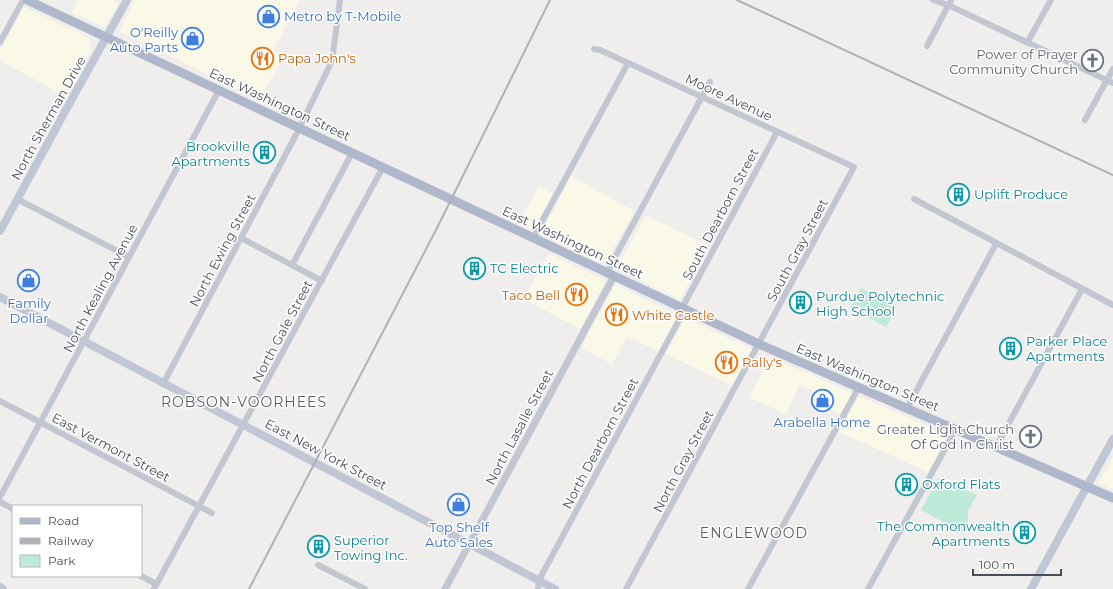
<svg xmlns="http://www.w3.org/2000/svg" width="1113" height="589" viewBox="0 0 1113 589" font-family="Montserrat,sans-serif">
<style>
.commercial{fill:#faf8e7}
.green{fill:#beebd9}
.lines{fill:none;stroke-linecap:round;stroke-linejoin:round}
.minor{stroke:#c1c6d1;stroke-width:6}
.tertiary{stroke:#c1c6d1;stroke-width:7}
.secondary{stroke:#c1c6d5;stroke-width:8}
.primary{stroke:#afb7ca;stroke-width:9}
.rail{stroke:#b0b1b7;stroke-width:2}
.labels{text-anchor:middle;dominant-baseline:central;stroke-width:3;stroke-linejoin:round;paint-order:stroke}
.shop-label{font-size:13px;fill:#366cbe;stroke:#fff}
.worship-label{font-size:13px;fill:#5b616d;stroke:#fff;text-anchor:end}
.food-label{font-size:13px;fill:#c56008;stroke:#fff;text-anchor:start}
.street-label{font-size:13px;fill:#474d59;stroke:#fff}
.culture-label{font-size:13px;fill:#0d838f;stroke:#fff;text-anchor:start}
.neighbourhood-label{font-size:14px;letter-spacing:1px;fill:#5a5c62;stroke:#fff}
</style>
<rect width="100%" height="100%" fill="#f0eeed"/>
<g class="commercial">
<path d="M79,0H113L119,3L105,27L72,13Z"/>
<path d="M135,0H300L273,51L284,57L259,100L119,31Z"/>
<path d="M24,7L89,38L91,44V49L71,85L68,98L0,60V51Z"/>
<path d="M571,176L634,211L605,264L546,236L542,232Z"/>
<path d="M539,185L553,193L535,227L531,229L519,224Z"/>
<path d="M645,215L709,246L680,299L617,269Z"/>
<path d="M549,254L604,280V286L580,329L524,299Z"/>
<path d="M615,285L678,315L659,351L627,337L612,364L581,348Z"/>
<path d="M685,318L752,349L733,386L666,354Z"/>
<path d="M771,357L852,393L840,415L829,408L811,399L815,391L799,385L786,414L749,397Z"/>
<path d="M859,396L947,435L935,460L928,472L839,432Z"/>
<path d="M1113,457V489L1099,483Z"/>
</g>
<g class="green">
<path d="M861,288L897,307L886,327L850,308Z"/>
<path d="M938,478L977,495L968,511V521L962,532L921,510Z"/>
</g>
<g class="lines">
<g class="minor">
<path d="M933,0L948,5L1113,83"/>
<path d="M0,42L23,0"/>
<path d="M1027,43L1051,0"/>
<path d="M927,46L951,0"/>
<path d="M594,49L600,50L854,167L626,589"/>
<path d="M1085,120L1113,69"/>
<path d="M17,199L129,257"/>
<path d="M914,199L1113,305"/>
<path d="M241,238L322,281"/>
<path d="M533,238L628,63"/>
<path d="M292,265L352,153"/>
<path d="M607,272L710,82"/>
<path d="M682,308L777,132"/>
<path d="M164,382L296,135L332,61L340,0"/>
<path d="M0,401L212,513"/>
<path d="M907,408L996,244"/>
<path d="M996,447L1082,289"/>
<path d="M0,497L219,90"/>
<path d="M0,502L13,509"/>
<path d="M318,565L365,589"/>
<path d="M141,576L156,584"/>
<path d="M154,589L383,167"/>
<path d="M538,589L539,580L685,309"/>
<path d="M748,589L859,387"/>
<path d="M868,589L956,429"/>
</g>
<path class="tertiary" d="M445,589L614,276"/>
<g class="secondary">
<path d="M0,231L73,97L127,0"/>
<path d="M0,297L555,589"/>
<path d="M0,587L3,589"/>
<path d="M1031,589L1113,439"/>
</g>
<path class="primary" d="M27,0L759,344L1113,498"/>
<g class="rail">
<path d="M737,0L1113,175"/>
<path d="M249,589L437,228L550,0"/>
</g>
</g>
<defs>
<symbol id="shop-ring" viewBox="-11 -11 22 22"><circle r="9.5" fill="#fff" stroke="#3f7fe0" stroke-width="1.5"/><path d="M-5-2.5h2.3a2.7 3.5 0 0 1 5.4 0H5L5.5 6h-11ZM-1.5-2.5h3a1.5 2.3 0 0 0-3 0Z" fill="#3f7fe0"/></symbol>
<symbol id="restaurant-ring" viewBox="-11 -11 22 22"><circle r="9.5" fill="#fff" stroke="#e8710a" stroke-width="1.5"/><path d="M-5-6h1v4h1v-4h1v4h1v-4h1v5L-1.5 .5V6h-2V.5L-5-1ZM5-6V6H3V1.5H1.5Q1.5-4 5-6Z" fill="#e8710a"/></symbol>
<symbol id="church-ring" viewBox="-11 -11 22 22"><circle r="9.5" fill="#fff" stroke="#6b7280" stroke-width="1.5"/><path d="M-1.2-6h2.4v3.5h3.3v2.4h-3.3V6h-2.4V-.1h-3.3v-2.4h3.3Z" fill="#6b7280"/></symbol>
<symbol id="building-ring" viewBox="-11 -11 22 22"><circle r="9.5" fill="#fff" stroke="#0f9aa8" stroke-width="1.5"/><path d="M-4-6H4V6H1V3H-1V6H-4ZM-2.5-4.3h1.7v1.8h-1.7ZM.8-4.3h1.7v1.8H.8ZM-2.5-1h1.7V.8h-1.7ZM.8-1h1.7V.8H.8Z" fill="#0f9aa8"/></symbol>
</defs>
<g fill-rule="evenodd">
<use href="#shop-ring" x="256" y="4" width="25" height="25"/>
<use href="#shop-ring" x="180" y="26" width="25" height="25"/>
<use href="#restaurant-ring" x="250" y="46" width="25" height="25"/>
<use href="#church-ring" x="1080" y="48" width="25" height="25"/>
<use href="#building-ring" x="252" y="140" width="25" height="25"/>
<use href="#building-ring" x="946" y="182" width="25" height="25"/>
<use href="#building-ring" x="462" y="256" width="25" height="25"/>
<use href="#shop-ring" x="16" y="268" width="25" height="25"/>
<use href="#restaurant-ring" x="564" y="282" width="25" height="25"/>
<use href="#building-ring" x="788" y="290" width="25" height="25"/>
<use href="#restaurant-ring" x="604" y="302" width="25" height="25"/>
<use href="#building-ring" x="998" y="336" width="25" height="25"/>
<use href="#restaurant-ring" x="714" y="350" width="25" height="25"/>
<use href="#shop-ring" x="810" y="388" width="25" height="25"/>
<use href="#church-ring" x="1018" y="424" width="25" height="25"/>
<use href="#building-ring" x="894" y="472" width="25" height="25"/>
<use href="#shop-ring" x="446" y="492" width="25" height="25"/>
<use href="#building-ring" x="1012" y="520" width="25" height="25"/>
<use href="#building-ring" x="306" y="534" width="25" height="25"/>
</g>
<g class="labels">
<g class="shop-label">
<text x="284" y="16" text-anchor="start">Metro by T-Mobile</text>
<text x="178" y="32" text-anchor="end">O'Reilly<tspan x="178" dy="15">Auto Parts</tspan></text>
<text x="29" y="303">Family<tspan x="29" dy="15">Dollar</tspan></text>
<text x="822" y="422">Arabella Home</text>
<text x="459" y="527">Top Shelf<tspan x="459" dy="15">Auto Sales</tspan></text>
</g>
<g class="worship-label">
<text x="1078" y="54">Power of Prayer<tspan x="1078" dy="15">Community Church</tspan></text>
<text x="1014" y="429">Greater Light Church<tspan x="1014" dy="15">Of God In Christ</tspan></text>
</g>
<g class="food-label">
<text x="278" y="58">Papa John's</text>
<text x="560" y="295" text-anchor="end">Taco Bell</text>
<text x="632" y="315">White Castle</text>
<text x="742" y="362">Rally's</text>
</g>
<g class="street-label">
<text transform="translate(729 97) rotate(25)">Moore Avenue</text>
<text transform="translate(280 104) rotate(25)">East Washington Street</text>
<text transform="translate(48 118) rotate(-61)">North Sherman Drive</text>
<text transform="translate(720 214) rotate(-62)">South Dearborn Street</text>
<text transform="translate(573 242) rotate(25)">East Washington Street</text>
<text transform="translate(222 250) rotate(-62)">North Ewing Street</text>
<text transform="translate(797 250) rotate(-62)">South Gray Street</text>
<text transform="translate(100 288) rotate(-62)">North Kealing Avenue</text>
<text transform="translate(282 331) rotate(-62)">North Gale Street</text>
<text transform="translate(868 377) rotate(23)">East Washington Street</text>
<text transform="translate(519 427) rotate(-62)">North Lasalle Street</text>
<text transform="translate(600 443) rotate(-62)">North Dearborn Street</text>
<text transform="translate(111 447) rotate(28)">East Vermont Street</text>
<text transform="translate(326 454) rotate(28)">East New York Street</text>
<text transform="translate(683 461) rotate(-62)">North Gray Street</text>
</g>
<g class="culture-label">
<text x="250" y="146" text-anchor="end">Brookville<tspan x="250" dy="15">Apartments</tspan></text>
<text x="974" y="194">Uplift Produce</text>
<text x="490" y="268">TC Electric</text>
<text x="816" y="296">Purdue Polytechnic<tspan x="816" dy="15">High School</tspan></text>
<text x="1026" y="341">Parker Place<tspan x="1026" dy="15">Apartments</tspan></text>
<text x="922" y="484">Oxford Flats</text>
<text x="1010" y="526" text-anchor="end">The Commonwealth<tspan x="1010" dy="15">Apartments</tspan></text>
<text x="334" y="540">Superior<tspan x="334" dy="15">Towing Inc.</tspan></text>
</g>
<g class="neighbourhood-label">
<text x="244" y="402">ROBSON-VOORHEES</text>
<text x="754" y="533">ENGLEWOOD</text>
</g>
</g>
<rect x="12" y="505" width="130" height="72" fill="#ffffff" stroke="#b5b8bd"/>
<rect x="20" y="518" width="20" height="6" fill="#afb7ca" stroke="#b5b8bd"/>
<text x="48" y="525" font-size="12" fill="#474d59">Road</text>
<rect x="20" y="538" width="20" height="6" fill="#b0b1b7" stroke="#b5b8bd"/>
<text x="48" y="545" font-size="12" fill="#474d59">Railway</text>
<rect x="20" y="555" width="20" height="12" fill="#beebd9" stroke="#b5b8bd"/>
<text x="48" y="565" font-size="12" fill="#474d59">Park</text>
<path d="M973 569v6h88v-6" fill="none" stroke="#474d59" stroke-width="2"/>
<text x="979" y="569" font-size="12" fill="#474d59" stroke="#ffffff" stroke-width="3" paint-order="stroke">100 m</text>
</svg>
